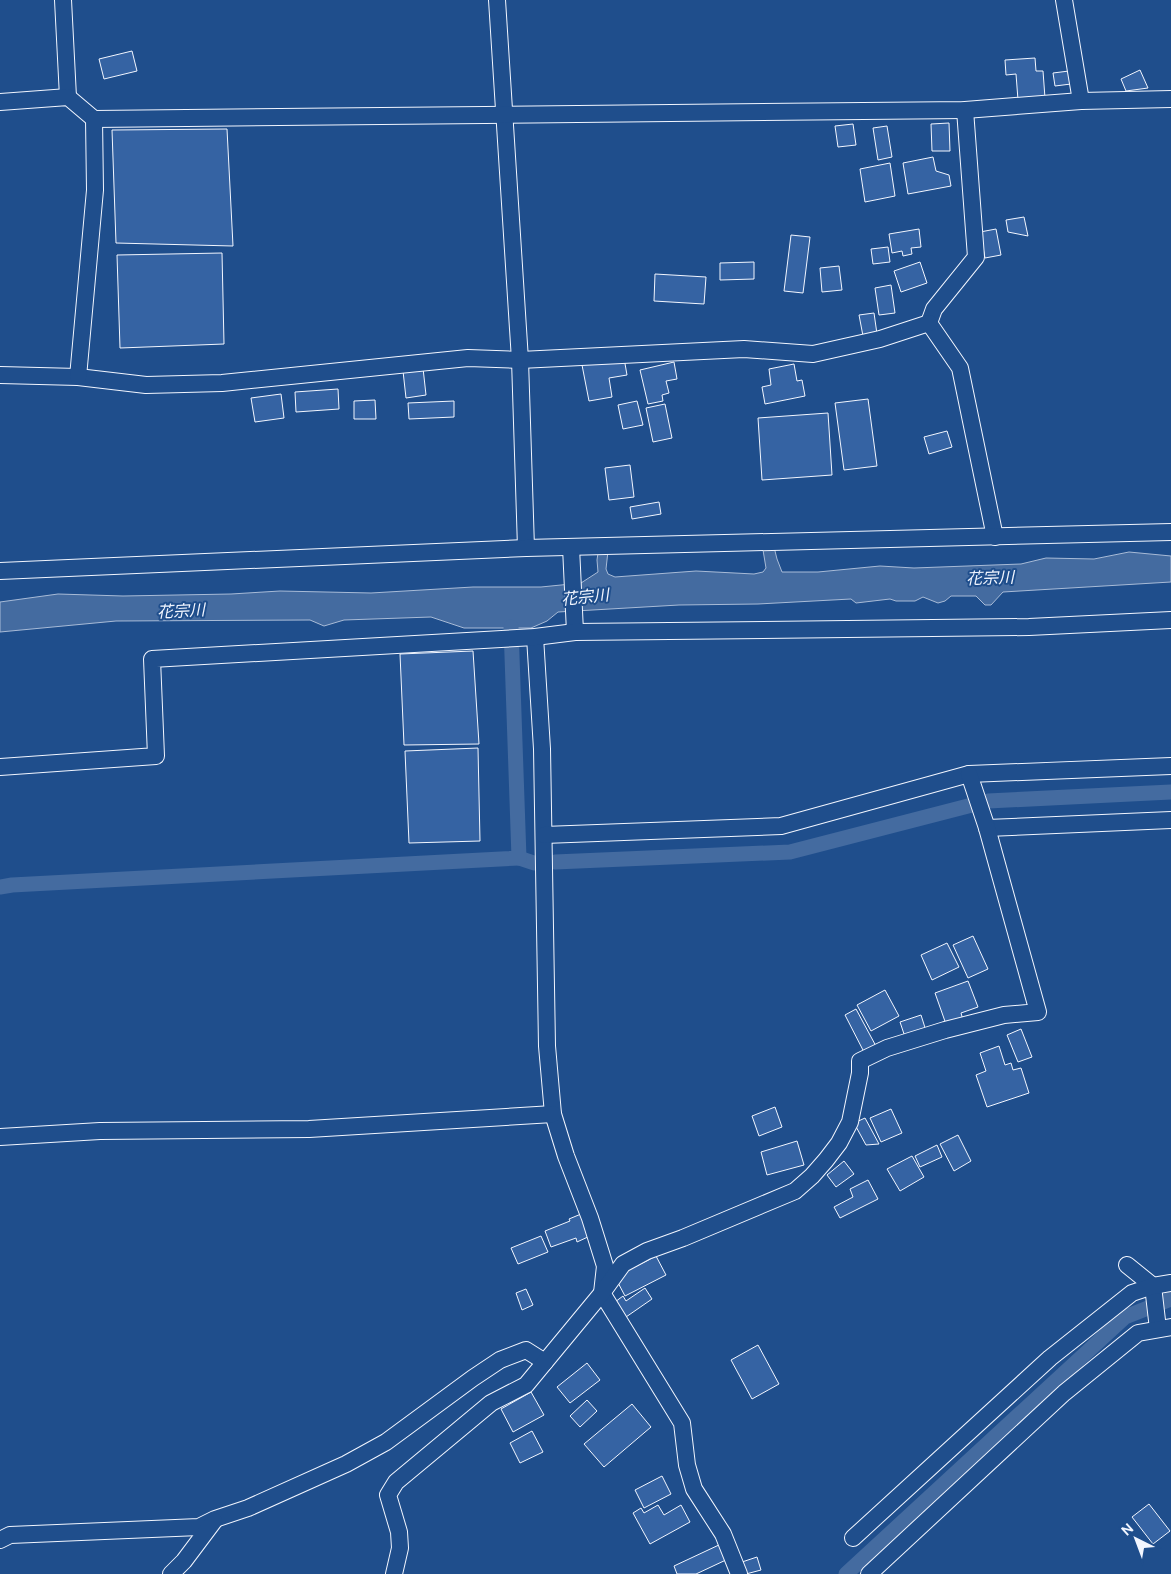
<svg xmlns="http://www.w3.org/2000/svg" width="1171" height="1574" viewBox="0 0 1171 1574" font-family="'DM Sans','Noto Sans JP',sans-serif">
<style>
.water{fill:#446ba0;stroke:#a8bbd7}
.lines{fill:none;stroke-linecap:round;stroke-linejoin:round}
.canal{stroke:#446ba0;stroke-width:15}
.building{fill:#3563a3;stroke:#f2f6ff}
.minor-casing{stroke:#f2f6ff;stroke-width:18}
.minor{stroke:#1f4e8c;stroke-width:16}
.labels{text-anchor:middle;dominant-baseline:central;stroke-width:4;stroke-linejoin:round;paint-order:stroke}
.water-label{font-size:16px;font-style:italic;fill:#f2f6ff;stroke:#1f4e8c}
</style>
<rect width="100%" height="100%" fill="#1f4e8c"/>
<path class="water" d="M774,547L777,559L782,572H818L880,566L914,568L1021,564L1046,558L1094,559L1129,552L1171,556V582L1003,592L991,605H985L976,596H951L945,601L938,603L923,597L915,601H896L890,599L856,603L851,599L758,604L679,605L558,612L547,621L531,628H464L431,617L344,620L324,626L310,620L116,621L0,632V602L58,594L123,596L231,594L280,591L371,593L473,587H541L581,583L598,572L597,560L598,553L608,551L606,569L608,574L615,577L696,571L754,574L763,572L766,568L763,550Z"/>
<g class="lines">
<g class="canal">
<path d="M988,801L1171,792"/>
<path d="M519,858L534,863"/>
<path d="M555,862L790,852L972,805"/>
<path d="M0,887L12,885L519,858L511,627"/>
<path d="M846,1574L1125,1317L1171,1299"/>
</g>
</g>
<g class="building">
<path d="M132,51L137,71L104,79L99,59Z"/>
<path d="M1035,58L1036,71H1043L1045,98L1018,100L1016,74L1006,75L1005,60Z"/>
<path d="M1140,70L1148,88L1126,91L1121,79Z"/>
<path d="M1069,71L1071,84L1055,86L1053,73Z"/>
<path d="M949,123L950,151H932L931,124Z"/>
<path d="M853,124L856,145L838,147L835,126Z"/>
<path d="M887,126L892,157L878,160L873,128Z"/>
<path d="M227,129L233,246L116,243L112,130Z"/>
<path d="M933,157L936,171L949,175L951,186L908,194L903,163Z"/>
<path d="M890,163L895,196L865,202L860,169Z"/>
<path d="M1024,217L1028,236L1008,232L1006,220Z"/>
<path d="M919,229L921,247L911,248L912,254L903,256L902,251L892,253L889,234Z"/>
<path d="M996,229L1001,255L985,258L980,232Z"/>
<path d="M791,235L810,237L803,293L784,291Z"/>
<path d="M888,247L890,262L873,264L871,249Z"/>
<path d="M222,253L224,344L120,348L117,255Z"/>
<path d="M754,262V279L720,280V263Z"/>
<path d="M920,262L927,283L901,292L894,271Z"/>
<path d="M839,266L842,290L822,292L820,268Z"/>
<path d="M655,274L706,277L704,304L654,301Z"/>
<path d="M891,285L895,313L879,315L875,288Z"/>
<path d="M874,313L877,334L863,336L859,315Z"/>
<path d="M624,358L627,375L609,378L612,397L589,401L582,365Z"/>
<path d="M674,362L677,379L666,381L669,393L662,395L663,401L648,404L640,370Z"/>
<path d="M794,364L797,381L802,380L805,396L765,404L762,387L771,385L769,369Z"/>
<path d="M423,368L426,395L406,398L403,371Z"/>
<path d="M338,389L339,409L296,412L295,392Z"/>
<path d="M281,394L284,418L255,422L251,398Z"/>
<path d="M868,399L877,466L844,470L835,403Z"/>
<path d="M375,400L376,419H354V401Z"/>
<path d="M454,401V417L409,419L408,403Z"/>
<path d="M637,401L643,425L623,429L618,405Z"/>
<path d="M665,404L672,438L653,442L646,408Z"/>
<path d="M828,413L832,475L762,480L758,418Z"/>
<path d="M947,431L952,447L929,454L924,437Z"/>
<path d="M630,465L634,497L609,500L605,468Z"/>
<path d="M659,502L661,514L632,519L630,507Z"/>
<path d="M473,651L479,744L404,745L400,654Z"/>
<path d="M478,748L480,841L409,843L405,751Z"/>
<path d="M973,936L988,969L968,978L953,945Z"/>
<path d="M947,943L959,967L932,980L921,955Z"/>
<path d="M968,981L978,1007L961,1013L963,1020L947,1027L935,993Z"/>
<path d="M885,990L899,1016L871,1031L857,1005Z"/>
<path d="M856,1009L877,1048L865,1054L845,1015Z"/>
<path d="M921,1015L927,1034L906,1040L900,1022Z"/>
<path d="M1021,1029L1032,1057L1018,1062L1007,1035Z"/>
<path d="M999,1046L1005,1065L1011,1063L1013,1070L1021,1068L1029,1093L987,1107L976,1075L986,1071L980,1053Z"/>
<path d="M775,1107L782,1127L759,1136L752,1116Z"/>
<path d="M891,1109L902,1133L881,1142L870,1118Z"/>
<path d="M865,1118L879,1144L866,1145L854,1123Z"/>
<path d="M958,1135L971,1161L954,1171L940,1144Z"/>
<path d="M797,1141L804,1165L767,1175L761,1152Z"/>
<path d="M937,1145L942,1157L920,1167L915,1156Z"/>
<path d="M912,1156L924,1177L900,1191L887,1169Z"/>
<path d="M844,1161L854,1174L836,1187L827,1175Z"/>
<path d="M868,1180L878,1199L840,1218L834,1207L853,1197L850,1189Z"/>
<path d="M581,1214L590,1236L577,1242L576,1238L551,1247L545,1231L570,1221L569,1219Z"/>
<path d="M541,1236L548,1252L518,1264L511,1248Z"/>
<path d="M656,1256L666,1275L625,1296L615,1277Z"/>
<path d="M645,1288L652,1299L626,1317L615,1302L623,1296L626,1301Z"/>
<path d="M526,1289L533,1305L522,1310L516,1293Z"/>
<path d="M758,1345L779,1384L752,1399L731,1360Z"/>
<path d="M587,1363L600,1380L570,1403L557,1387Z"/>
<path d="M531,1392L544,1415L513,1432L501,1409Z"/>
<path d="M587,1400L597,1411L580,1427L570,1416Z"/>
<path d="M632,1404L651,1427L604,1467L584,1444Z"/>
<path d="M532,1431L543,1452L520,1463L510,1443Z"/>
<path d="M662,1476L671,1494L644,1508L635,1490Z"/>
<path d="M1149,1504L1170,1531L1153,1544L1132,1517Z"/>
<path d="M658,1505L664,1515L681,1505L690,1522L650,1544L633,1513L641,1508L644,1513Z"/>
<path d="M721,1544L728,1559L696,1574H677L674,1566Z"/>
<path d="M757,1557L761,1570L746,1574L742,1562Z"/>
</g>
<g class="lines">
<defs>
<g id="minor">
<path d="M63,0L68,97"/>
<path d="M497,0L520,360L526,548"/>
<path d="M1064,0L1081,101"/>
<path d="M0,102L68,97L94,119L965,110L1081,101L1171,99"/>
<path d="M929,323L934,309L976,257L965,110"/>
<path d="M929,323L960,368L995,537"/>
<path d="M0,375L78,377L146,385L222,383L468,358L520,360L744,349L813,354L880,339L929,323"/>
<path d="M78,377L95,190L94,119"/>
<path d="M571,547L575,632"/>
<path d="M0,571L526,548L1171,532"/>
<path d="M535,637L542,749L547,1046L553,1114L566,1156L590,1218L605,1266L602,1293L682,1423L687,1465L694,1489L723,1534L739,1574"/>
<path d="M0,767L156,756L152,659L535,637L575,632L1029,627L1171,620"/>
<path d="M987,828L1171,820"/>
<path d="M544,835L781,826L969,774L1171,766"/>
<path d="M0,1137L100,1131L309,1129L553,1114"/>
<path d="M1127,1265L1153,1286L1158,1329"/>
<path d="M853,1538L1050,1358L1132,1293L1153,1286L1171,1283"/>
<path d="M0,1540L10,1535L199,1527L215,1519L248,1508L346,1464L386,1442L473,1378L500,1360L526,1350L545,1362"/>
<path d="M171,1574L184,1561L214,1521"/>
<path d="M394,1574L400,1548L399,1532L388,1495L396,1482L491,1403L526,1385L602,1293L623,1264L647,1251L683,1238L795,1191L812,1176L826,1160L839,1143L850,1122L860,1073V1061L887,1048L945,1030L1004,1015L1038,1012L987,828L969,774"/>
<path d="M869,1574L1064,1393L1138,1333L1171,1327"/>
</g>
</defs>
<use href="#minor" class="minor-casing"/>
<use href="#minor" class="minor"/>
</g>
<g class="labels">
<g class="water-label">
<text transform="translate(990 578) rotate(-2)">花宗川</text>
<text transform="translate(585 597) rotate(-6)">花宗川</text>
<text transform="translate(181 611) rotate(-3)">花宗川</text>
</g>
</g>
<g transform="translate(1136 1539) rotate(318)" stroke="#1f4e8c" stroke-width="4" paint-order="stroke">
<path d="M0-4L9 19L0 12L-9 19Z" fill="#f2f6ff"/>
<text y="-8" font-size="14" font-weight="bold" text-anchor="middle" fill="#f2f6ff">N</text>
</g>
</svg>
